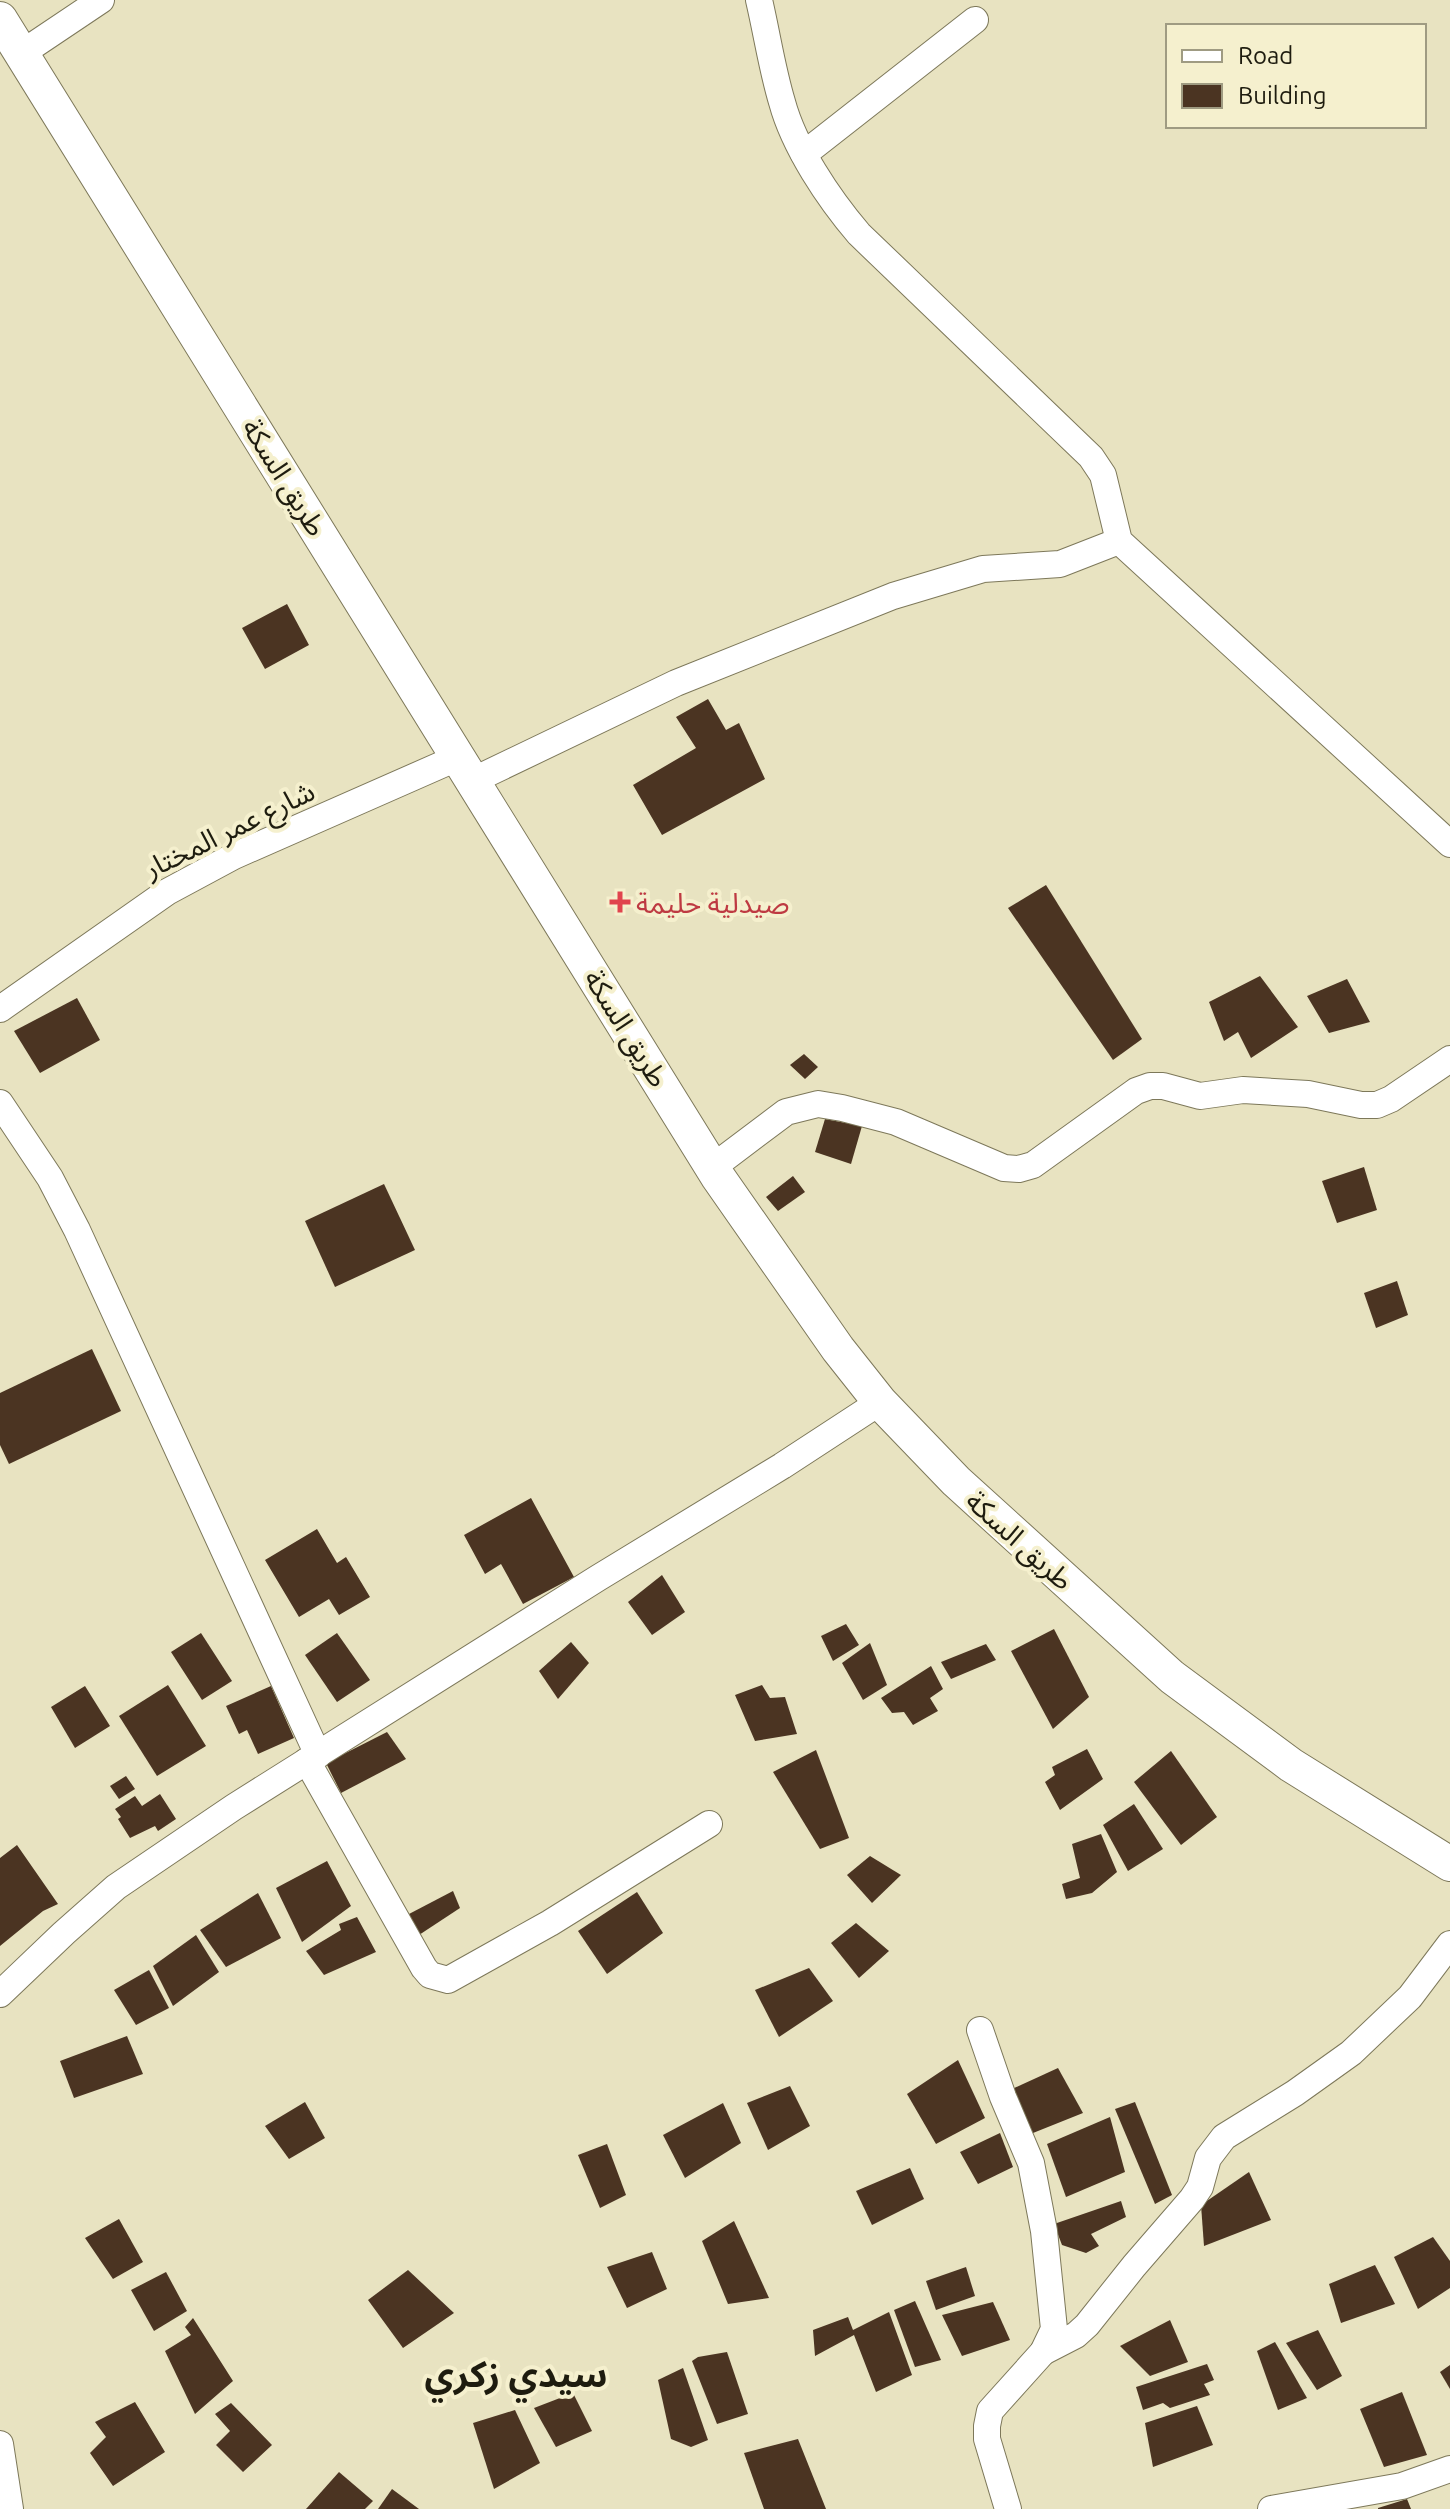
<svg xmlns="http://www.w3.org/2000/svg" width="1450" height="2509" viewBox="0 0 1450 2509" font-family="Ubuntu,'Noto Sans Arabic',sans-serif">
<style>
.building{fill:#4b3422}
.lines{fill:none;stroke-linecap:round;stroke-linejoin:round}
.minor-casing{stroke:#7d785a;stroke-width:28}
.major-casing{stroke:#7d785a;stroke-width:36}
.minor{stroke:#fff;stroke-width:26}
.major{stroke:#fff;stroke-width:34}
.health-dot{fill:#e0444e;stroke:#f5f0ce;stroke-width:3}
.labels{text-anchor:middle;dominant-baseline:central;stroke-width:8;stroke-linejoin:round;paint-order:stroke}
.street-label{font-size:28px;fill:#1e1c0f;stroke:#f5f0ce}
.health-label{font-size:28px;fill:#be3a42;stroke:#f5f0ce;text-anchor:start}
.district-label{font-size:36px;font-weight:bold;fill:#1e1c0f;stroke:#f5f0ce}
</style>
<rect width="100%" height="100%" fill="#e8e3c1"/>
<g class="building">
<path d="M287,604L309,645L265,669L242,628Z"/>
<path d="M708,699L726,730L739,723L765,779L662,835L633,785L696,748L676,717Z"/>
<path d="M1046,885L1142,1039L1113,1060L1008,908Z"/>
<path d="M1260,976L1298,1027L1251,1058L1238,1032L1224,1041L1209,1002Z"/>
<path d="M1347,979L1370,1022L1329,1033L1307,996Z"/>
<path d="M77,998L100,1040L40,1073L14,1031Z"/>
<path d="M804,1054L818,1067L805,1079L790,1065Z"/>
<path d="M825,1119L862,1126L851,1164L815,1152Z"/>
<path d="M1364,1167L1377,1210L1337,1223L1322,1181Z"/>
<path d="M793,1176L805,1192L778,1211L766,1197Z"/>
<path d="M384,1184L415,1250L335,1287L305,1221Z"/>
<path d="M1397,1281L1408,1315L1376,1328L1364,1293Z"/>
<path d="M92,1349L121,1411L9,1464L0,1445V1393Z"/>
<path d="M531,1498L574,1577L523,1604L501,1564L485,1574L464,1535Z"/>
<path d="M317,1529L337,1563L346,1557L370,1597L339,1615L329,1599L299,1617L265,1560Z"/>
<path d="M662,1575L685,1612L652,1635L628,1602Z"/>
<path d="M846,1624L859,1645L833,1661L821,1636Z"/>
<path d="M1054,1629L1089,1697L1053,1729L1011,1651Z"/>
<path d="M201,1633L232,1681L202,1700L171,1652Z"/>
<path d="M337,1633L370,1680L337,1702L305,1655Z"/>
<path d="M571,1642L589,1663L558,1699L539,1671Z"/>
<path d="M870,1643L887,1685L863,1700L842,1663Z"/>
<path d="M986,1644L996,1660L951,1679L941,1662Z"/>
<path d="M931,1666L943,1689L930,1698L938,1711L913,1725L904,1712L892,1713L881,1698Z"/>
<path d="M168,1685L206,1746L157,1776L119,1716Z"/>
<path d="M762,1685L770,1698L785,1697L797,1734L755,1741L735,1695Z"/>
<path d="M85,1686L110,1726L75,1748L51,1707Z"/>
<path d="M271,1686L294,1738L258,1754L247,1730L239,1734L226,1706Z"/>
<path d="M387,1732L406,1759L341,1793L326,1763Z"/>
<path d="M1087,1749L1103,1779L1060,1810L1045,1782L1055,1775L1052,1767Z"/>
<path d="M816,1750L849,1838L820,1849L773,1772Z"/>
<path d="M1171,1751L1217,1817L1181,1845L1134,1782Z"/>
<path d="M126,1776L135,1789L119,1799L110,1786Z"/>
<path d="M160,1794L176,1819L158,1831L155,1826L130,1838L118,1819L121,1817L115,1809L135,1796L142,1806Z"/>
<path d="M1134,1804L1163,1849L1128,1871L1103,1825Z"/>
<path d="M1101,1834L1117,1872L1092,1893L1066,1899L1062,1884L1080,1878L1072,1844Z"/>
<path d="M17,1845L58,1904L43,1911L0,1946V1858Z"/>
<path d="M870,1856L901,1875L872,1903L847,1875Z"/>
<path d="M327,1861L351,1906L302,1942L276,1888Z"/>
<path d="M453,1891L460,1908L419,1935L409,1914Z"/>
<path d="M637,1892L663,1933L607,1974L578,1931Z"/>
<path d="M258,1893L281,1938L226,1967L200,1930Z"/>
<path d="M357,1917L376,1952L324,1975L306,1951L341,1930L339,1924Z"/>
<path d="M856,1923L889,1951L859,1978L831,1943Z"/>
<path d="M196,1935L219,1972L173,2006L153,1966Z"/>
<path d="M809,1968L833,2001L779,2037L755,1990Z"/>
<path d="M149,1970L169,2008L136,2025L114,1990Z"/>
<path d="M127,2036L143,2074L74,2098L60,2061Z"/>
<path d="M958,2060L985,2118L936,2144L907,2094Z"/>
<path d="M1058,2068L1083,2113L1033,2133L1012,2089Z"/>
<path d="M790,2086L810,2126L768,2150L747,2103Z"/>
<path d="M305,2102L325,2138L289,2159L265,2126Z"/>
<path d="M1135,2102L1172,2195L1155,2204L1115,2109Z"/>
<path d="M723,2103L741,2143L685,2178L663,2135Z"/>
<path d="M1110,2117L1125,2172L1066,2197L1047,2144Z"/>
<path d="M1000,2133L1013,2167L978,2184L960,2152Z"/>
<path d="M607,2144L626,2195L600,2208L578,2155Z"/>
<path d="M910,2168L924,2199L872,2225L856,2191Z"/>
<path d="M1249,2172L1271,2220L1204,2246L1201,2205Z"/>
<path d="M1121,2201L1126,2217L1091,2234L1099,2246L1086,2253L1062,2245L1054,2224Z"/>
<path d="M119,2219L143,2262L113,2279L85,2238Z"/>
<path d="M734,2221L769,2298L728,2304L702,2241Z"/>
<path d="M1433,2237L1450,2261V2288L1418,2309L1394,2257Z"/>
<path d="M652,2252L667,2289L627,2308L607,2267Z"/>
<path d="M1375,2265L1395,2304L1341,2323L1329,2284Z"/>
<path d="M966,2267L975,2296L936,2310L926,2281Z"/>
<path d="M408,2270L454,2313L403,2348L368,2300Z"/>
<path d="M166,2272L187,2311L154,2331L131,2290Z"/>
<path d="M915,2301L941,2360L915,2367L894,2310Z"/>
<path d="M993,2302L1010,2340L962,2356L942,2315Z"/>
<path d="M889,2312L912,2375L876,2392L854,2335L815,2356L813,2330L848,2317L853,2330Z"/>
<path d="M193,2318L233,2381L195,2414L165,2351L191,2335L185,2327Z"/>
<path d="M1170,2320L1188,2362L1150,2376L1120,2346Z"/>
<path d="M1318,2330L1342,2376L1317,2390L1286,2343Z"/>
<path d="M1275,2342L1307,2398L1278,2410L1257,2351Z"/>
<path d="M727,2352L748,2414L717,2424L692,2361L698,2357Z"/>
<path d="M1207,2364L1214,2380L1204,2384L1210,2395L1170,2408L1163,2403L1143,2410L1136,2387Z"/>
<path d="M1450,2365V2389L1440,2372Z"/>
<path d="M683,2368L708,2440L691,2447L671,2439L658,2380Z"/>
<path d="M1402,2392L1427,2455L1384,2467L1360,2409Z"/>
<path d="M573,2393L592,2431L556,2447L534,2408Z"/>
<path d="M135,2402L165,2452L113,2486L90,2453L106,2437L95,2422Z"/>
<path d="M231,2403L272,2445L243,2472L216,2445L230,2431L215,2414Z"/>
<path d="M1197,2406L1213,2445L1153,2467L1145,2423Z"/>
<path d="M515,2410L540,2463L494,2489L473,2423Z"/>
<path d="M798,2439L826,2509H764L744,2453Z"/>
<path d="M339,2472L373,2501L365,2509H306Z"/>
<path d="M392,2489L419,2509H378Z"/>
<path d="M1407,2499L1411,2509H1378V2508Z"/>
</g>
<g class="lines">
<defs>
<g id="minor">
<path d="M759,0C767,34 772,69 782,102C794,147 829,199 859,234L1091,457L1103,475L1119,541L1450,844"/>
<path d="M22,53L101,0"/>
<path d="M804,154L975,20"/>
<path d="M474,780L676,683L893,596L983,569L1060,564L1119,541"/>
<path d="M0,1009L167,892L234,856L459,757"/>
<path d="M0,1103L50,1178L77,1230L318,1755"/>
<path d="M713,1167L786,1112L818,1104L842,1108L896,1122L1004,1168L1019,1169L1033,1165L1136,1091L1150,1086H1163L1200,1096L1243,1090L1308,1094L1361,1105H1377L1391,1099L1450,1059"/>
<path d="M307,1761L424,1968L430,1975L448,1980L550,1923L709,1824"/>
<path d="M0,1994L64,1933L116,1887L234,1807L598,1578L782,1466L880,1402"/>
<path d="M980,2030L1003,2097L1031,2163L1044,2231L1054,2329L1043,2352L990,2411L987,2426V2439L1008,2509"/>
<path d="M1043,2352L1076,2335L1087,2325L1134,2266L1192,2199L1200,2187L1208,2158L1224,2137L1295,2093L1351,2053L1410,1997L1450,1944"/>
<path d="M0,2444L10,2509"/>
<path d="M1271,2509L1402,2486L1450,2469"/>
</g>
<path id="major" d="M0,19L718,1177L838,1349L880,1402L956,1481L1172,1677L1291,1765L1450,1864"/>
</defs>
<use href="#minor" class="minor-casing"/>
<use href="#major" class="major-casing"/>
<use href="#minor" class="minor"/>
<use href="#major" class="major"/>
</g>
<path class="health-dot" d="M616 890h8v8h8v8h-8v8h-8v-8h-8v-8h8z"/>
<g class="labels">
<g class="street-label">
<text transform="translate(285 477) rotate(58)">طريق السكة</text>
<text transform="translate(229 829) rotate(-26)">شارع عمر المختار</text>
<text transform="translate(627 1028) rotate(58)">طريق السكة</text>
<text transform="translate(1020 1540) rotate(42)">طريق السكة</text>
</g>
<g class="health-label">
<text x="636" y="902">صيدلية حليمة</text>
</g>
<g class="district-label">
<text x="516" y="2373">سيدي زكري</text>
</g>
</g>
<rect x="1166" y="24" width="260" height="104" fill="#f5f0ce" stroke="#9f9b82" stroke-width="2"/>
<rect x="1182" y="50" width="40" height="12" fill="#ffffff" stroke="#9f9b82" stroke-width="2"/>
<text x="1238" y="64" font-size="24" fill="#1e1c0f">Road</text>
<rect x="1182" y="84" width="40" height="24" fill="#4b3422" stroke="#9f9b82" stroke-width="2"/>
<text x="1238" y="104" font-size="24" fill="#1e1c0f">Building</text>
</svg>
